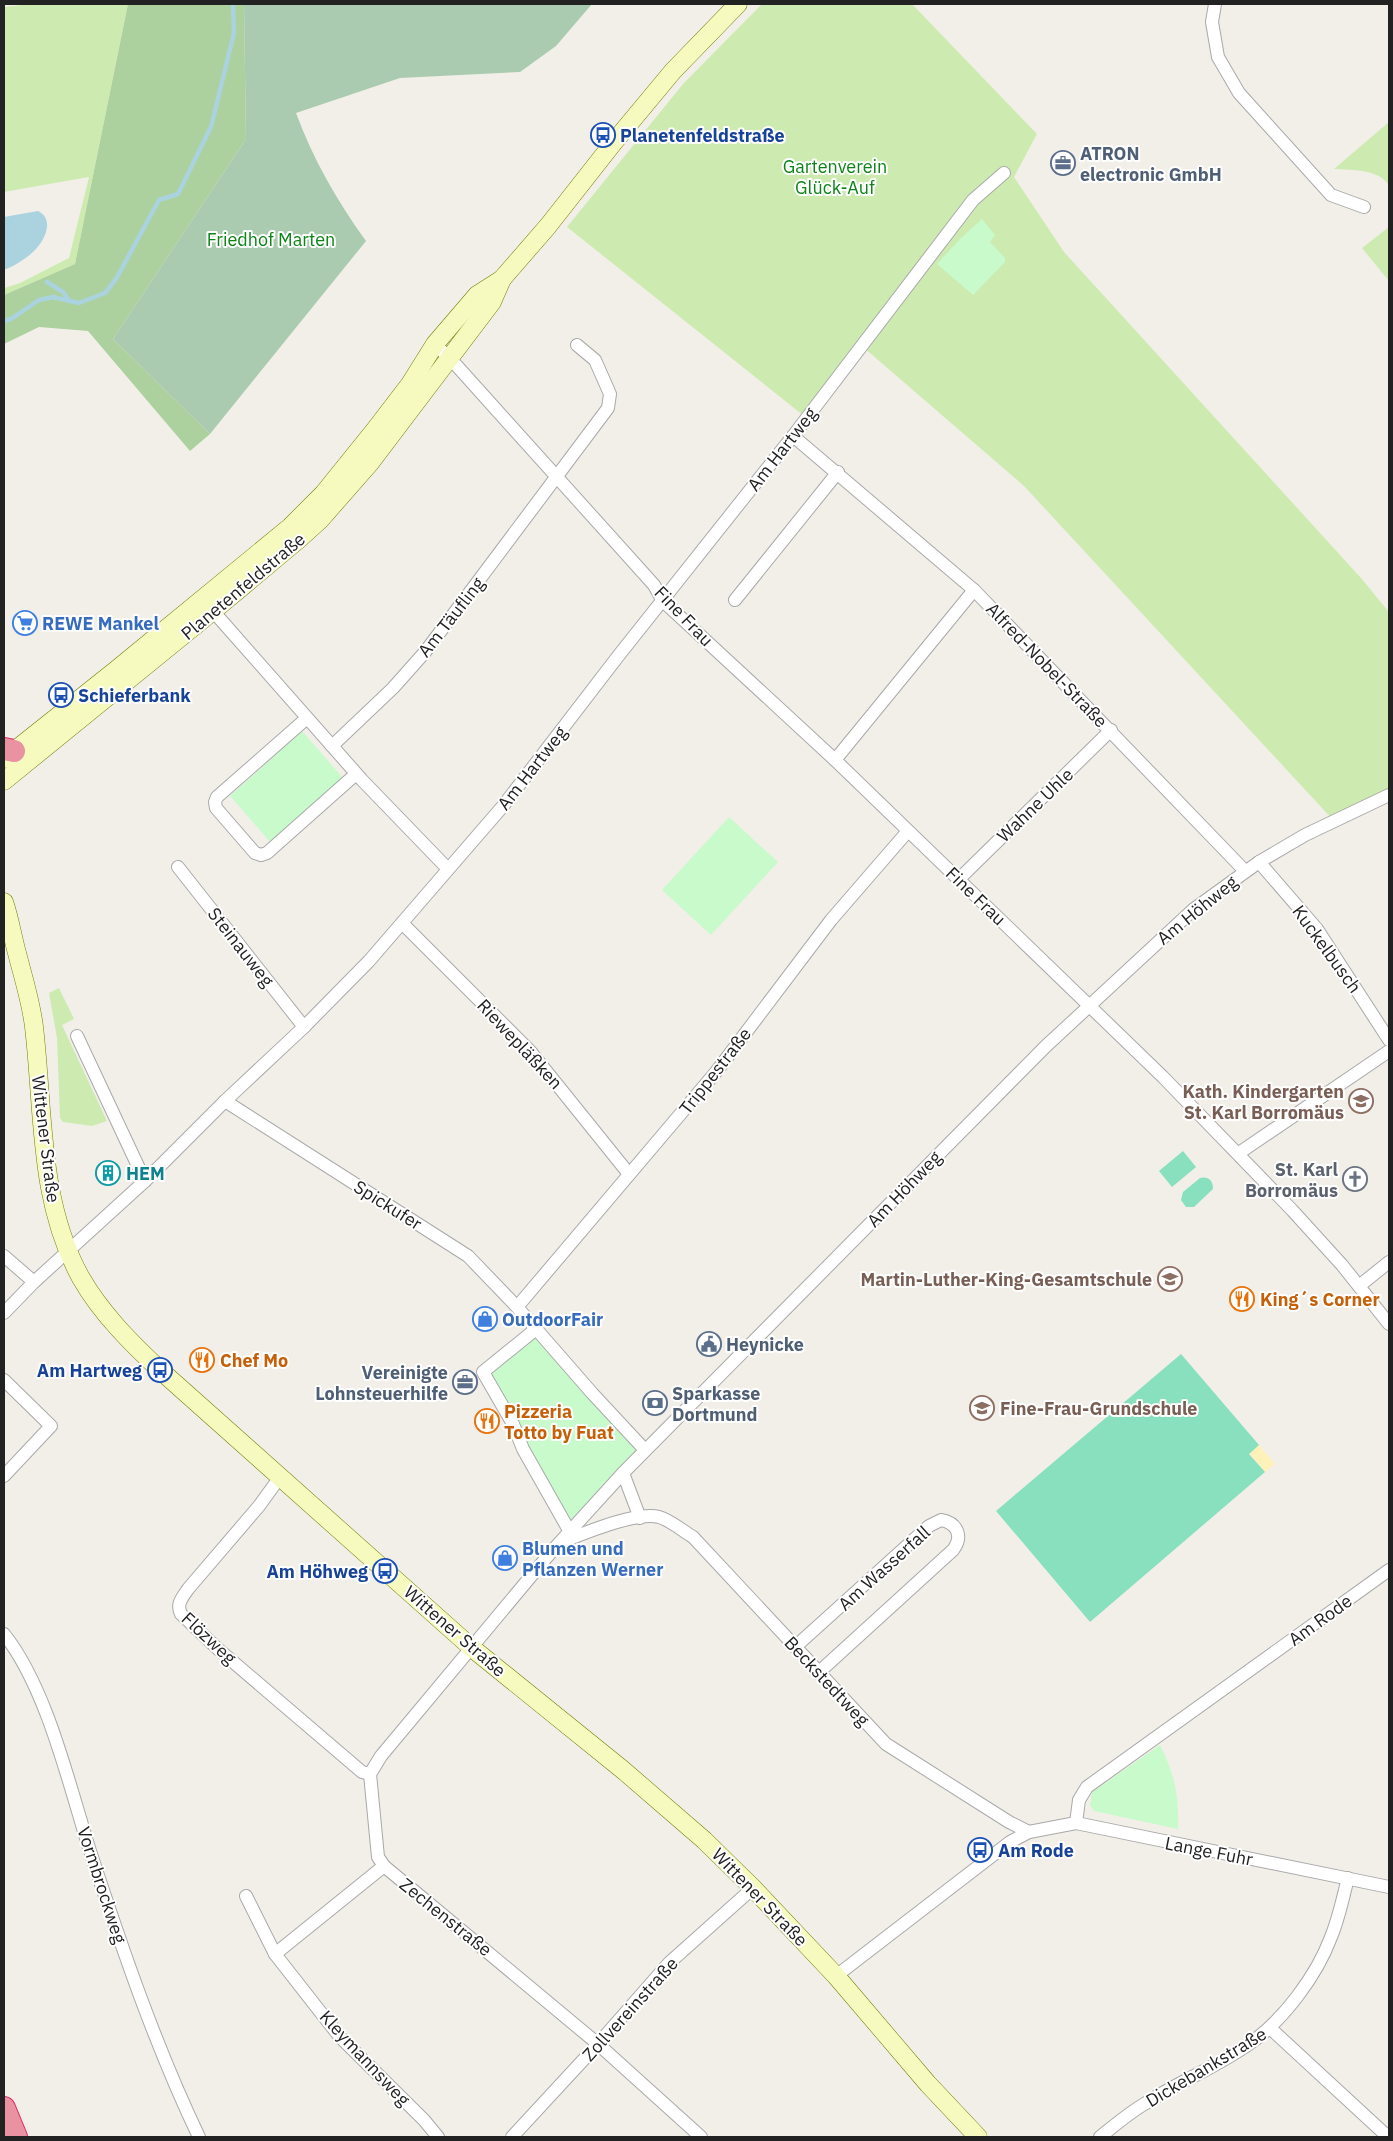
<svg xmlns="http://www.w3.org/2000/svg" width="1393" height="2141" viewBox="0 0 1393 2141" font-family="'IBM Plex Sans',sans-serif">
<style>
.grass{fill:#cdebb0}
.forest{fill:#add19e}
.sand{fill:#fff1ba}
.cemetery{fill:#aacbaf}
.park{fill:#c8facc}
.pitch{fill:#88e0be}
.water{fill:#aad3df}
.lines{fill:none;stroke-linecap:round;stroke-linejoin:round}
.stream{stroke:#aad3df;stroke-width:4.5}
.street-casing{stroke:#a9a9a9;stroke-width:14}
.secondary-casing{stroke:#707d05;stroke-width:19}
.highway-casing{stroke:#dc2a67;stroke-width:24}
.street{stroke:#fff;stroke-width:12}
.secondary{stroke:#f7fabf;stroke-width:18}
.highway{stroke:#e892a2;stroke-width:22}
.labels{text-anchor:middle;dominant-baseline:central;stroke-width:4;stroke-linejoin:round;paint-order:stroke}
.transit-label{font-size:18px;font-weight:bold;fill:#164399;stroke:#fff;text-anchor:start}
.service-label{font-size:18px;font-weight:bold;fill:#4e5e75;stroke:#fff;text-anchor:start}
.park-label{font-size:18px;fill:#0c8416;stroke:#fff}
.street-label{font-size:18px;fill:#222;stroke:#fff}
.shop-label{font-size:18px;font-weight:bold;fill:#366cbe;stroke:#fff;text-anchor:start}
.education-label{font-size:18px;font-weight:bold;fill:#785e54;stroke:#fff;text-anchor:end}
.worship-label{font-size:18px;font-weight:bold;fill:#5b616d;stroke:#fff;text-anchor:end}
.culture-label{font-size:18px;font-weight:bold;fill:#0d838f;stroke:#fff;text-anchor:start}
.food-label{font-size:18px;font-weight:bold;fill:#c56008;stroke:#fff;text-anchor:start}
</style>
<rect width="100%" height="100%" fill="#f2efe9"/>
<g class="grass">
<path d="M31,4H128L75,264L4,295V288L20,283L69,258L89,177L4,192V7Z"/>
<path d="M762,4H912L1037,134L1014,177L1064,252L1361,578L1389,612V795L1334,821L1024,486L863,347L804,416L567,227L683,84Z"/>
<path d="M1389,122V186C1381,169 1350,170 1334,169Z"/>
<path d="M1389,227V281L1362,248Z"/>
<path d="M59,988L74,1019L62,1025L107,1121L92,1126L63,1122L60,1118L57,1038L49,993Z"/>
</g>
<path class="forest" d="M128,4H244L246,139L113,339L210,434L190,451L88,331L39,327L4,344V295L75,264Z"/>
<path class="sand" d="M1259,1445L1275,1464L1265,1472L1249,1453Z"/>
<path class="cemetery" d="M244,4H592L556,46L520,72L400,78L296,113C313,159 337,201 366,241L210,434L113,339L246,139Z"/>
<g class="park">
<path d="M982,219L995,235L990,242L1005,258V262L973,295L937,264L961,238Z"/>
<path d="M302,731L343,778L271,843L230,796Z"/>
<path d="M729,817L778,862L711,935L662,890Z"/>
<path d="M536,1329L645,1450L570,1532L483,1372Z"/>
<path d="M1160,1745C1175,1775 1179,1796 1178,1829L1094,1811L1090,1805L1092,1792Z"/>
</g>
<g class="pitch">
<path d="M1183,1151L1196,1167L1172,1187L1159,1171Z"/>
<path d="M1200,1178C1208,1176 1213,1180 1213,1189L1194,1207H1186L1181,1200L1183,1192Z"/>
<path d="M1181,1354L1259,1445L1249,1454L1265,1472L1090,1622L996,1511Z"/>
</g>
<path class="water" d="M38,211C55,219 45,241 34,251C26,259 14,266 4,270V217Z"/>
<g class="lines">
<g class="stream">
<path d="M47,282L63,292L69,300"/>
<path d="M4,321L11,319L39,300L53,297L79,303L105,293L116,279L159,200L178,194L211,127L234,33L233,4"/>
</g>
<defs>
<g id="street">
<path d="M1215,4L1212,22L1218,57L1239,93L1331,195L1364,207"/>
<path d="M435,344L457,366L654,585L663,601L835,760L1163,1077L1292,1210L1342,1265L1389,1324"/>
<path d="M793,436L974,590L1245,871"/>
<path d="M735,600L838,472"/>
<path d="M213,611L362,780L448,869"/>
<path d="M307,718L217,797L215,802L216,808L255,853L261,855L267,853L356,774"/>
<path d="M332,746L393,688L425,652L608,408L610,394L595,360L577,345"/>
<path d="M835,760L974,590"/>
<path d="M1259,862L1317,929L1389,1040"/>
<path d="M178,867L304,1027"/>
<path d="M959,879L1111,730"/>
<path d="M402,923L530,1051L629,1174"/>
<path d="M77,1036L145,1181"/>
<path d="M225,1101L468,1256L517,1307L592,1393L645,1450"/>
<path d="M1239,1153L1389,1051"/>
<path d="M4,1256L34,1282"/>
<path d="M1359,1286L1389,1262"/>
<path d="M517,1307L716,1072L831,920L908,831"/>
<path d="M4,1313L34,1282L145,1181L225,1101L304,1027L369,961L503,806L619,655L793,436L973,200L1004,173"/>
<path d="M536,1329L483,1372L513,1424L523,1449L570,1532"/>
<path d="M4,1380L51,1426L4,1476"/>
<path d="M623,1473L640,1518"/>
<path d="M280,1477L259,1506L188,1589C182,1598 176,1604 181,1614L218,1649L362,1772L370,1774"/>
<path d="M564,1541C585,1533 637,1511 659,1517C670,1520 683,1531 693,1537L886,1744L1009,1822L1029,1832"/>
<path d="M4,1634C47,1688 69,1785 90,1851C122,1948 155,2045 199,2137"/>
<path d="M795,1647L929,1526L941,1520C958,1523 963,1537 953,1550L818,1673"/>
<path d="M1076,1823L1079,1800L1087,1787L1389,1570"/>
<path d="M246,1896L275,1954L340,2037L424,2120L438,2137"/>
<path d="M275,1954L384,1866"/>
<path d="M836,1976L1010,1842L1029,1832L1076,1823L1389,1887"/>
<path d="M1270,2028L1388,2137"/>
<path d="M512,2137L598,2044L669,1963L753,1888"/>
<path d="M701,2137L598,2044L384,1866L378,1857L370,1774L381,1756L552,1551L623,1473L1046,1046L1194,909L1259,862L1305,835L1389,795"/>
<path d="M1100,2137C1115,2125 1130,2112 1146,2103C1179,2082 1216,2067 1249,2044C1283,2021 1317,1975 1331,1937C1339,1918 1343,1897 1348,1878"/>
</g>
<g id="secondary">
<path d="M4,759L116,670L290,527L324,493L374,431L410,384L435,344L477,295L502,279"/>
<path d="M4,781L213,611L299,539L320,520L370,463L492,302L502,279L548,226L614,142L673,71L738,4"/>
<path d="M4,902C10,919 12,935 17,953C23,977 31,1001 34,1027C44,1111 38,1201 81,1278C101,1313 131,1343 160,1370L472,1648L623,1770L704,1840L753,1888L836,1976L928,2084L978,2137"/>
</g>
<g id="highway">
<path d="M4,749L14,751"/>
<path d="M4,2108L16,2137"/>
</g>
</defs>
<use href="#street" class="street-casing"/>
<use href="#secondary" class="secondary-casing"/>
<use href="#highway" class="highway-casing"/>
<use href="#street" class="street"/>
<use href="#secondary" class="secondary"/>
<use href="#highway" class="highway"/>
</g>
<defs>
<symbol id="bus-ring" viewBox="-11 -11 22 22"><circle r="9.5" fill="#fff" stroke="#1a4fb4" stroke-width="1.5"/><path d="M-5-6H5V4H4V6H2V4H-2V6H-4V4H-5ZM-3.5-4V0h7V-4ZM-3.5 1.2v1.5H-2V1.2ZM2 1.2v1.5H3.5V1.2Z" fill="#1a4fb4"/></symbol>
<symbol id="office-ring" viewBox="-11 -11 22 22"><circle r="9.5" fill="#fff" stroke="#5c6f8a" stroke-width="1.5"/><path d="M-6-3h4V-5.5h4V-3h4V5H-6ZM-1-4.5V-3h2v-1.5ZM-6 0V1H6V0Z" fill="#5c6f8a"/></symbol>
<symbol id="supermarket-ring" viewBox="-11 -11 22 22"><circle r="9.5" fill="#fff" stroke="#3f7fe0" stroke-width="1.5"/><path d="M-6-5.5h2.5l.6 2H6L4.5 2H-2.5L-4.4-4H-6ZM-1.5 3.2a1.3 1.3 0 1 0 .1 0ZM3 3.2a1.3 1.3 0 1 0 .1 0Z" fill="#3f7fe0"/></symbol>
<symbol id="school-ring" viewBox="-11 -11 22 22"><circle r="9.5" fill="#fff" stroke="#8d6e63" stroke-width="1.5"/><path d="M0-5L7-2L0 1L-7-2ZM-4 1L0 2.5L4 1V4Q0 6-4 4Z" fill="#8d6e63"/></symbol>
<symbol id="building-ring" viewBox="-11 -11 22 22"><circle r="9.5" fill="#fff" stroke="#0f9aa8" stroke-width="1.5"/><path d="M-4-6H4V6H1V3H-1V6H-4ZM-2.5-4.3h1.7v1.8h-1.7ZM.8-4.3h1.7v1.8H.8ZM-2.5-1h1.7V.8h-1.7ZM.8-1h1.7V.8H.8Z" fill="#0f9aa8"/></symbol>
<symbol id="church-ring" viewBox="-11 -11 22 22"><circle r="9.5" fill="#fff" stroke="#6b7280" stroke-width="1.5"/><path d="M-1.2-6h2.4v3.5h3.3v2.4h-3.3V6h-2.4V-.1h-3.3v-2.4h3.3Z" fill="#6b7280"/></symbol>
<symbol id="restaurant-ring" viewBox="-11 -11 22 22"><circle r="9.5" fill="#fff" stroke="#e8710a" stroke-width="1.5"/><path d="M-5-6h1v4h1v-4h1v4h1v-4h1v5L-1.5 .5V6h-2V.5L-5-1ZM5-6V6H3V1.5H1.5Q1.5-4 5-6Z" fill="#e8710a"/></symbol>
<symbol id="shop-ring" viewBox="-11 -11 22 22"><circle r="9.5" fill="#fff" stroke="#3f7fe0" stroke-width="1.5"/><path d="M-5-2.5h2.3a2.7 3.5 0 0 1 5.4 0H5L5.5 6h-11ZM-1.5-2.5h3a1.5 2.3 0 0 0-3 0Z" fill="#3f7fe0"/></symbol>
<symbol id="civic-ring" viewBox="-11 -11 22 22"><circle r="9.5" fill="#fff" stroke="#5c6f8a" stroke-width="1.5"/><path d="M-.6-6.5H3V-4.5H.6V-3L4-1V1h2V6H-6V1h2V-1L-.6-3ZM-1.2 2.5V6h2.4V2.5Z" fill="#5c6f8a"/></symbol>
<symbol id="bank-ring" viewBox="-11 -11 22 22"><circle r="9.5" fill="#fff" stroke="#5c6f8a" stroke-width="1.5"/><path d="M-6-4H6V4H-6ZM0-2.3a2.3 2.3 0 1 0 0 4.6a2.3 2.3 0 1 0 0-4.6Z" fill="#5c6f8a"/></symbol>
</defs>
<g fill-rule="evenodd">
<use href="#bus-ring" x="589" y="121" width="28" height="28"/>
<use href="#office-ring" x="1049" y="149" width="28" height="28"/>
<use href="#supermarket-ring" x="11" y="609" width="28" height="28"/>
<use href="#bus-ring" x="47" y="681" width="28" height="28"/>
<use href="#school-ring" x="1347" y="1087" width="28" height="28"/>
<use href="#building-ring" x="94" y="1159" width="28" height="28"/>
<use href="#church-ring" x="1341" y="1165" width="28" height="28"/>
<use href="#school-ring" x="1156" y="1265" width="28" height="28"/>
<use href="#restaurant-ring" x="1228" y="1285" width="28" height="28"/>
<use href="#shop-ring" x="471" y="1305" width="28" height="28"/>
<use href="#civic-ring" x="695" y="1330" width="28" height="28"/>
<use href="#restaurant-ring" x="188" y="1346" width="28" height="28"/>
<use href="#bus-ring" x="146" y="1356" width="28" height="28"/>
<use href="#office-ring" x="451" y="1368" width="28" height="28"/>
<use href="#bank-ring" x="641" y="1389" width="28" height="28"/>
<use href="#school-ring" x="968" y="1394" width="28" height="28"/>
<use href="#restaurant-ring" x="473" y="1407" width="28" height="28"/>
<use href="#shop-ring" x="491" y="1544" width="28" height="28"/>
<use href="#bus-ring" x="371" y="1557" width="28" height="28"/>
<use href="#bus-ring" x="966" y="1836" width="28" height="28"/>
</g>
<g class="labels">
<g class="transit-label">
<text x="620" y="135">Planetenfeldstraße</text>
<text x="78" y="695">Schieferbank</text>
<text x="142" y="1370" text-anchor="end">Am Hartweg</text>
<text x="368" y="1571" text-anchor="end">Am Höhweg</text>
<text x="998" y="1850">Am Rode</text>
</g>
<g class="service-label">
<text x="1080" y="153">ATRON<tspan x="1080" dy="21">electronic GmbH</tspan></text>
<text x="726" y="1344">Heynicke</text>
<text x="448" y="1372" text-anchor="end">Vereinigte<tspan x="448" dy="21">Lohnsteuerhilfe</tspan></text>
<text x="672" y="1393">Sparkasse<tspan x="672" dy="21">Dortmund</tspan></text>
</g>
<g class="park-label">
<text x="835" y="166">Gartenverein<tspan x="835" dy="21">Glück-Auf</tspan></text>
<text x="271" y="239">Friedhof Marten</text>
</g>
<g class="street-label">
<text transform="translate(782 449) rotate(-52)">Am Hartweg</text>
<text transform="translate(243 586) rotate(-40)">Planetenfeldstraße</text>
<text transform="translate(684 616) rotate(46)">Fine Frau</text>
<text transform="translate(451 617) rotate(-52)">Am Täufling</text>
<text transform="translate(1047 665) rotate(46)">Alfred-Nobel-Straße</text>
<text transform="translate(532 768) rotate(-52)">Am Hartweg</text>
<text transform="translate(1035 805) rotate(-44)">Wahne Uhle</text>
<text transform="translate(976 896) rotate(44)">Fine Frau</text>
<text transform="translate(1197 910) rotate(-39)">Am Höhweg</text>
<text transform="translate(241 947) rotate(52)">Steinauweg</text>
<text transform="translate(1327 949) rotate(54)">Kuckelbusch</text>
<text transform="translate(520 1044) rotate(47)">Riewepläßken</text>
<text transform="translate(715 1071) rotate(-52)">Trippestraße</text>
<text transform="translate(46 1139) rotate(83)">Wittener Straße</text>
<text transform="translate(904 1189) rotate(-46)">Am Höhweg</text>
<text transform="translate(388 1205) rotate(32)">Spickufer</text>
<text transform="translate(884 1568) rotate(-42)">Am Wasserfall</text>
<text transform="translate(1320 1620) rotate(-36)">Am Rode</text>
<text transform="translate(455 1631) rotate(41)">Wittener Straße</text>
<text transform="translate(209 1638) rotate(43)">Flözweg</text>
<text transform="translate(827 1681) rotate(47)">Beckstedtweg</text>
<text transform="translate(1209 1851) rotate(11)">Lange Fuhr</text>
<text transform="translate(102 1885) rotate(72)">Vormbrockweg</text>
<text transform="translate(760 1897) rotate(46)">Wittener Straße</text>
<text transform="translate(446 1917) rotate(39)">Zechenstraße</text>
<text transform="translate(630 2009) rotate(-48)">Zollvereinstraße</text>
<text transform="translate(365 2058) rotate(47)">Kleymannsweg</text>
<text transform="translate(1206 2067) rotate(-31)">Dickebankstraße</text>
</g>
<g class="shop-label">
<text x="42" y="623">REWE Mankel</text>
<text x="502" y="1319">OutdoorFair</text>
<text x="522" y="1548">Blumen und<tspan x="522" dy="21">Pflanzen Werner</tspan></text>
</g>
<g class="education-label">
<text x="1344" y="1091">Kath. Kindergarten<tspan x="1344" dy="21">St. Karl Borromäus</tspan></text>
<text x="1152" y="1279">Martin-Luther-King-Gesamtschule</text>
<text x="1000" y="1408" text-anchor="start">Fine-Frau-Grundschule</text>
</g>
<g class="worship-label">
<text x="1338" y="1169">St. Karl<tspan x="1338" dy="21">Borromäus</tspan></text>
</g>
<g class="culture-label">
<text x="126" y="1173">HEM</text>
</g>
<g class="food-label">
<text x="1260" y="1299">King´s Corner</text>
<text x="220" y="1360">Chef Mo</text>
<text x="504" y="1411">Pizzeria<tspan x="504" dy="21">Totto by Fuat</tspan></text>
</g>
</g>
<rect width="1393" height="2141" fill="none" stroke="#222222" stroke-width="10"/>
</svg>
